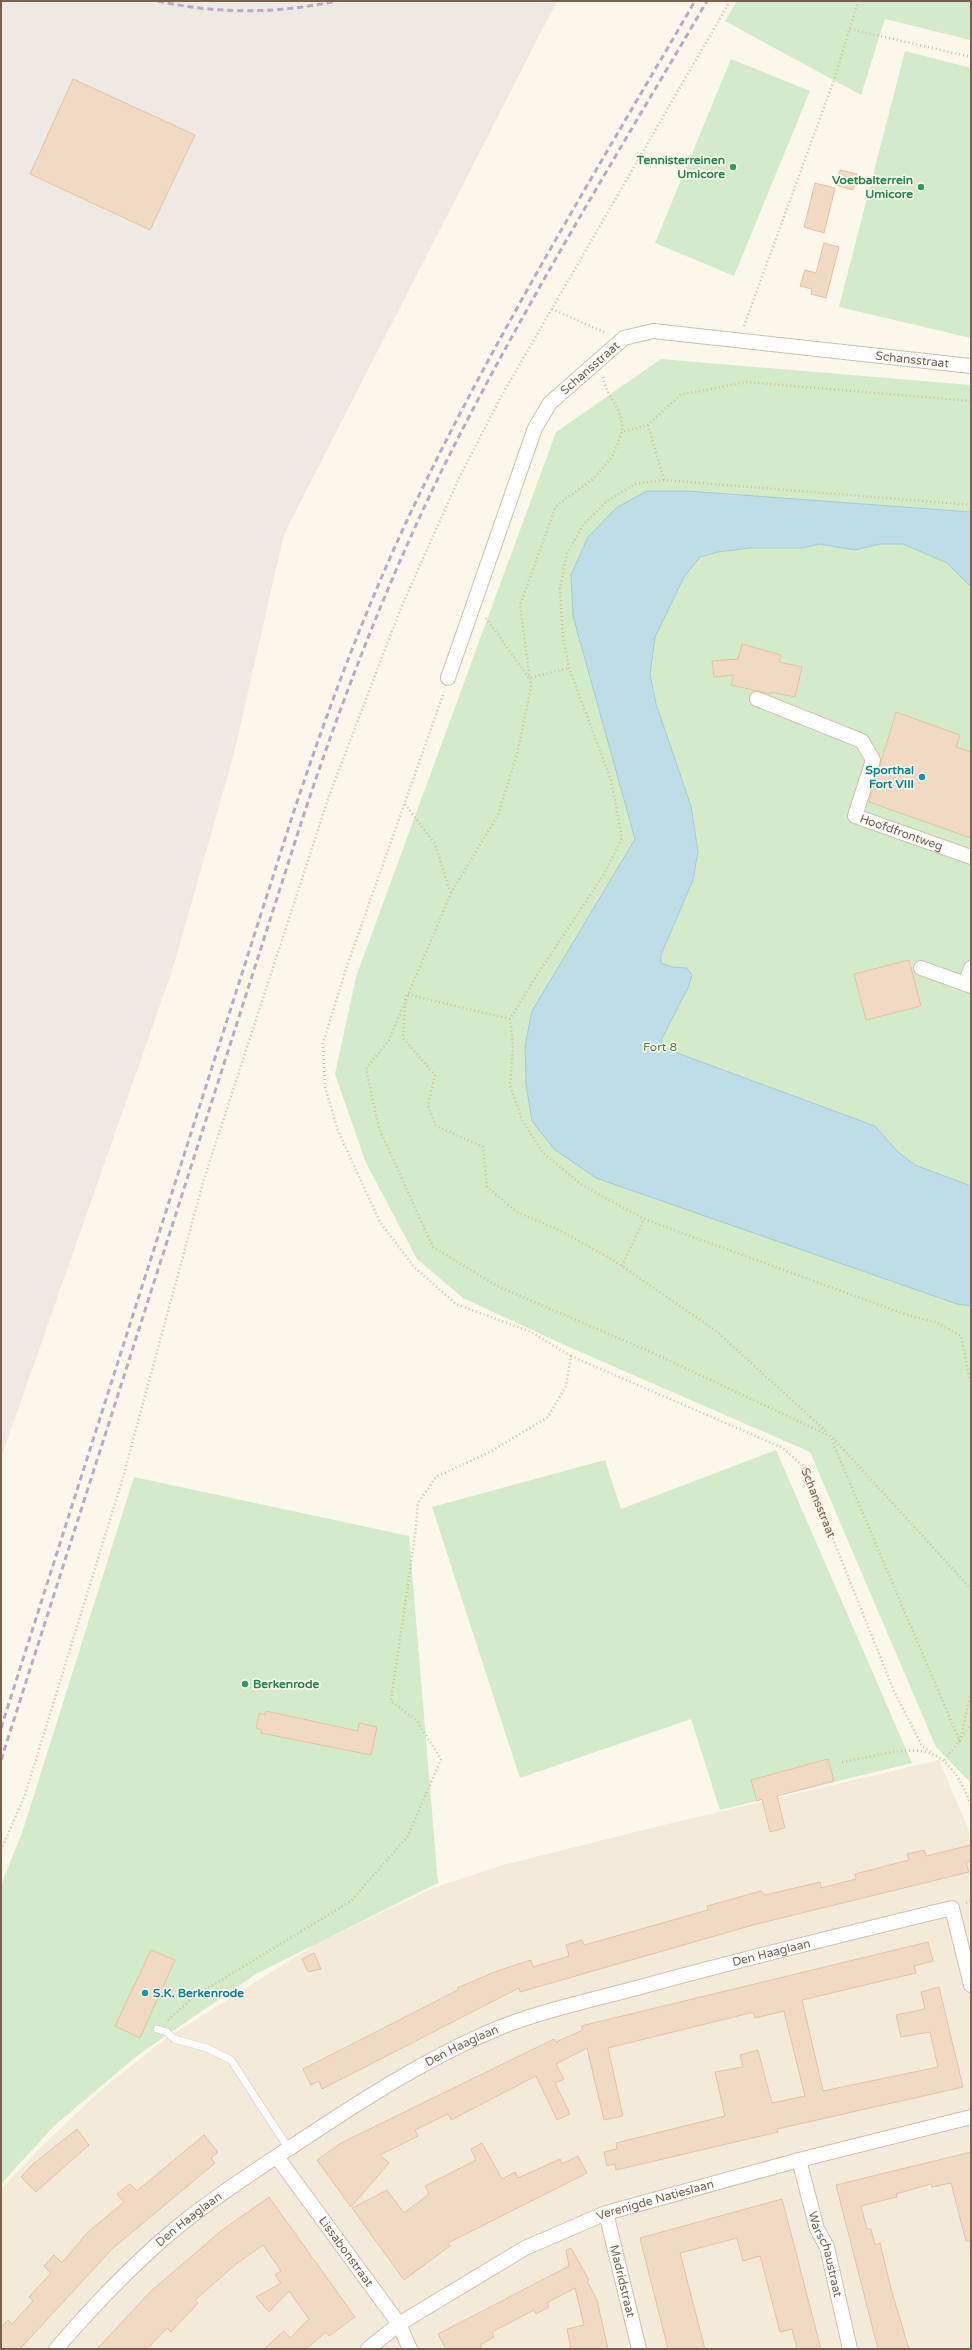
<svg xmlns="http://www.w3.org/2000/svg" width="972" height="2350" viewBox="0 0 972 2350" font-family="'Varela Round',sans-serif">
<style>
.residential{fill:#f4eada}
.industrial{fill:#eeeae3}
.green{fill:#d3ebc9}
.water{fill:#bfdde6;stroke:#a6cbd8}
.building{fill:#f1dac3;stroke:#e4c3a4}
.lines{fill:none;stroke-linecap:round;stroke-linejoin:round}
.service-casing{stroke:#cfc1b0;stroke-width:8}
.minor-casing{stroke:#cfc1b0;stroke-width:16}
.path{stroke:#d7bea6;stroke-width:2.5;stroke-dasharray:1 3;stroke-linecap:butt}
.service{stroke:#fff;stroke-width:7}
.minor{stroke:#fff;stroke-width:14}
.rail{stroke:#bca8c7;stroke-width:3;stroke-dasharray:6 4;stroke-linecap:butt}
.leisure-dot{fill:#2e9e5b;stroke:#fffbf2;stroke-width:1.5}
.culture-dot{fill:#0f9aa8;stroke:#fffbf2;stroke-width:1.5}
.labels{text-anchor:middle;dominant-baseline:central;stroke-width:3;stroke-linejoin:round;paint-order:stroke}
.leisure-label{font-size:12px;font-weight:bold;fill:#27864d;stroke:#fffbf2;text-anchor:end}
.street-label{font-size:12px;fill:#78614e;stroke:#fffbf2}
.culture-label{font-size:12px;font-weight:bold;fill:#0d838f;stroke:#fffbf2;text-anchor:end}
.park-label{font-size:12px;fill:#507d46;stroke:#fffbf2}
</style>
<rect width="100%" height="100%" fill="#fcf7eb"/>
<path class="residential" d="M939,1760L971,1835V2349H1V2189L42,2146L102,2089L165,2039L316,1944L433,1888L503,1865L651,1828Z"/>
<path class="industrial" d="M1,1H557L284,534L234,753L173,968L1,1458Z"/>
<g class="green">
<path d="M737,1H971V40L885,19L861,95L725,21Z"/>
<path d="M905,51L971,68V338L839,307Z"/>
<path d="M731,59L810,91L734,276L655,243Z"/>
<path d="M661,359L971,385V1783L936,1747L810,1452L569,1347L463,1298L417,1259L366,1163L335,1074L356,977L556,432Z"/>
<path d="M776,1450L912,1763L720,1810L691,1719L520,1778L432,1507L605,1460L621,1509Z"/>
<path d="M134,1477L409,1536L438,1883L256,1974L138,2055L54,2126L1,2184V1885L22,1833Z"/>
</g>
<path class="water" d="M647,491H688L971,512V587L947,563L903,544H880L855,550L819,544L802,548H750L718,552L700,557L684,577L655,637L650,674L656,704L691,806L698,852L693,880L661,955V963L672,967L687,968L692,975L689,986L662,1038L661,1047L875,1126L898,1152L915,1165L971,1186V1306L957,1304L596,1178L554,1149L532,1121L526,1084L525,1046L532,1011L635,839L573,616L571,575L588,537L616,508Z"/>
<g class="building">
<path d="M73,79L195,135L150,230L30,174Z"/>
<path d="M840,170L857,174L853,190L836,185Z"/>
<path d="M815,183L835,188L824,233L804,227Z"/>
<path d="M824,243L839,247L826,298L811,294L812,289L800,286L805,270L816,273Z"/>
<path d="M742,644L781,655L779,662L802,667L795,697L771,692V694L731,685L734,675L714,677L712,661L738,659Z"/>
<path d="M896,712L960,735L956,747L971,752V838L869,802Z"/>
<path d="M909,960L921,1006L866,1020L854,974Z"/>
<path d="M266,1711L358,1731L359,1723L377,1727L371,1755L261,1733L262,1730L256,1728L259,1713L265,1715Z"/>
<path d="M828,1759L834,1781L777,1796L785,1828L770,1832L762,1799L757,1801L751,1780Z"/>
<path d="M971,1845V1861L966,1863L969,1872L753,1925L520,1992L519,1988L322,2089L319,2081L311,2085L303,2069L458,1990L457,1988L497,1971L531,1960L533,1967L569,1956L566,1945L582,1940L584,1945L620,1935L708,1910L707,1906L761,1891L765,1895L820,1882L821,1888L856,1879L855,1874L909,1860L907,1854L924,1850L926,1856Z"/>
<path d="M928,1942L933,1961L914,1966L916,1973L802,2000L818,2069L823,2091L938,2067L930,2032L901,2037L896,2015L925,2009L921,1992L939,1987L963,2087L777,2129L778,2132L616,2170L615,2164L607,2166L604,2152L617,2149L616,2143L725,2116L715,2072L743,2067L740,2055L758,2050L772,2103L805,2096L784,2011L755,2018L754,2013H750L608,2048L623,2116L604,2120L587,2048L556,2064L564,2079L555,2083L570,2114L557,2120L536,2076L451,2120L448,2114L415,2130L418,2136L380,2155L389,2163L351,2207L317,2160L341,2143L554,2039L556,2042L583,2030L581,2026Z"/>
<path d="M151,1950L175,1960L140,2038L115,2026Z"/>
<path d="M314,1953L321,1969L308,1972L302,1959Z"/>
<path d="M77,2129L89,2145L36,2192L21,2177L32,2165Z"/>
<path d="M204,2135L218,2152L211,2158L215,2163L112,2249L20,2349H1V2328L8,2320L12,2324L33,2301L29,2297L51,2273L44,2266L54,2255L62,2263L87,2233L124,2202L117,2194L130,2184L137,2191Z"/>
<path d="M482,2143L502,2179L515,2172L518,2178L560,2159L562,2164L578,2156L587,2173L448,2243L450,2246L404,2280L352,2208L387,2190L404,2213L429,2194L425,2186L476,2160L471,2149Z"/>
<path d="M971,2152V2241H966L951,2183L932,2187L931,2184L896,2194L897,2197L861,2206L867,2229H871L875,2245L880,2243L891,2289L909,2349H878L836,2185Z"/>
<path d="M269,2197L355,2317L329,2336L326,2332L306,2349H264L284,2331L290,2338L309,2319L289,2291L269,2312L256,2297L281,2283L275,2275L281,2271L263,2245L235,2265L195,2300L198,2303L171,2332L167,2328L147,2349H97L150,2292L221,2231Z"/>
<path d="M782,2199L821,2349H797L792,2329L780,2332L760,2256L743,2261L737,2238L680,2253L705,2349H668L640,2238Z"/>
<path d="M571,2248L589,2280L587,2281L597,2300L608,2349H571L567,2329L584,2325L575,2288L547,2303L549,2307L536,2314L534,2310L492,2332L494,2337L480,2345L482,2349H446L438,2334L569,2266L566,2250Z"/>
</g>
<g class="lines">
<defs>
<path id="service" d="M157,2029L167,2032L174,2039L207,2048L231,2060L289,2149"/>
<g id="minor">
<path id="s2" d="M448,678L535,428L550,403L624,338L653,331L971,366"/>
<path id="s3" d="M757,699L862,741L873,760L855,816L971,857"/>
<path d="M921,968L971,986"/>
<path d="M965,984L971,968"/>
<path id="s4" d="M277,2157L399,2324L410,2349"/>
<path id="s5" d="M799,2160L817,2229L827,2247L850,2349"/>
<path id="s6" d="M606,2213L639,2349"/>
<path id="s7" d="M56,2349C93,2306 132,2265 175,2229C218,2194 267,2163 314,2132C373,2093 435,2054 501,2027C547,2009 597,1999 644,1986C746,1958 849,1933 952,1908L971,1985"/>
<path id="s8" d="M368,2349L399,2324L525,2248L606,2213L799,2160L971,2117"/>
</g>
</defs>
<use href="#service" class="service-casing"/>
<use href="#minor" class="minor-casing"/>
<g class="path">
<path d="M850,29L971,57"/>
<path d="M552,309L606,333"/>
<path d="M744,326L834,80L858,1"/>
<path d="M603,377C606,398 625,410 622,432"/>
<path d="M648,425L664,480"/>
<path d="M971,505L664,480L635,484L607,501L583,525L567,553L560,589L563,638L569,668L611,780L622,838L604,874L539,972L510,1019L513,1045L510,1085L522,1120L543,1153L582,1185L644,1219L907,1315L936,1322L961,1336L971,1386"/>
<path d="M486,618L529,678L569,668"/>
<path d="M405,804L435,844L450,892"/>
<path d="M510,1019L406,994L403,1038L435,1075L428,1105L436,1126L483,1147L487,1187L517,1212L559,1230L613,1260L715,1330L828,1433"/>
<path d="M622,1266L644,1219"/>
<path id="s1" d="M571,1356L783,1448L804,1467L894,1691L922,1746L931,1752"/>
<path d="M833,1438L971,1589"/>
<path d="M960,1741L971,1691"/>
<path d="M960,1742L830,1436L653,1353L497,1286L433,1247L379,1128L366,1069L389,1040L451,893L498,815L517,754L531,687L520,605L556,506L593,479L612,457L622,432L648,425L680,395L746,382L971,401"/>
<path d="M945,1760L971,1724"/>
<path d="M842,1762C906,1751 942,1729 971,1805"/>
<path d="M1,1850L25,1795L121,1484L204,1179L329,796L400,610L460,476L502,395L730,1"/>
<path d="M966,1903L971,1901"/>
<path d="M168,2020L195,1996L351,1901L408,1836L441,1759L417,1721L391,1701L415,1535L418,1503L436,1477L490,1452L548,1417L566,1386L571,1356L531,1332L456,1304L414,1267L380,1222L338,1131L325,1087L323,1043L347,966L444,692"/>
</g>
<use href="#service" class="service"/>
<use href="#minor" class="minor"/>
<g class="rail">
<path d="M158,1C216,14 277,14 336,1"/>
<path d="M1,1728L292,817C326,714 364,612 410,514C494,337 597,170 695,1"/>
<path d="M1,1760L302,820C342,699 388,580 444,466C523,307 617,155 707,1"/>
</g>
</g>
<g class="leisure-dot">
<circle cx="733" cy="167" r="4"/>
<circle cx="921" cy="187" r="4"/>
<circle cx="245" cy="1684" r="4"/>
</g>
<g class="culture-dot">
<circle cx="922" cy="777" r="4"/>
<circle cx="145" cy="1993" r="4"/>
</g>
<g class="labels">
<g class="leisure-label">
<text x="725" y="160">Tennisterreinen<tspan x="725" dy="14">Umicore</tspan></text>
<text x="913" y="180">Voetbalterrein<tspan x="913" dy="14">Umicore</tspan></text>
<text x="253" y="1684" text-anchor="start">Berkenrode</text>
</g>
<g class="street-label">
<text stroke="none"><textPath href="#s2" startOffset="683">Schansstraat</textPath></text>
<text stroke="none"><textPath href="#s2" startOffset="347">Schansstraat</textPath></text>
<text stroke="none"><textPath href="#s3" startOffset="243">Hoofdfrontweg</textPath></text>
<text stroke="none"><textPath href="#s1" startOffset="298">Schansstraat</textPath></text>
<text stroke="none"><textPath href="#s7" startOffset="834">Den Haaglaan</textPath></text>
<text stroke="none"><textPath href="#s7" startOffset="510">Den Haaglaan</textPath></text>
<text stroke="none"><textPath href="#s8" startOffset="326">Verenigde Natieslaan</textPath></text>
<text stroke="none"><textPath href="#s7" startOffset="186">Den Haaglaan</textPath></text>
<text stroke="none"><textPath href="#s4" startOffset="117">Lissabonstraat</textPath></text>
<text stroke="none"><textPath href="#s5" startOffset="98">Warschaustraat</textPath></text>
<text stroke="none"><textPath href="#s6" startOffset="70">Madridstraat</textPath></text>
</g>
<g class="culture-label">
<text x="914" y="770">Sporthal<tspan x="914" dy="14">Fort VIII</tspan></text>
<text x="153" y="1993" text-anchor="start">S.K. Berkenrode</text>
</g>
<g class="park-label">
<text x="660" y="1047">Fort 8</text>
</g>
</g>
<rect width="972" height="2350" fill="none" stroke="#78614e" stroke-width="4"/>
</svg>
